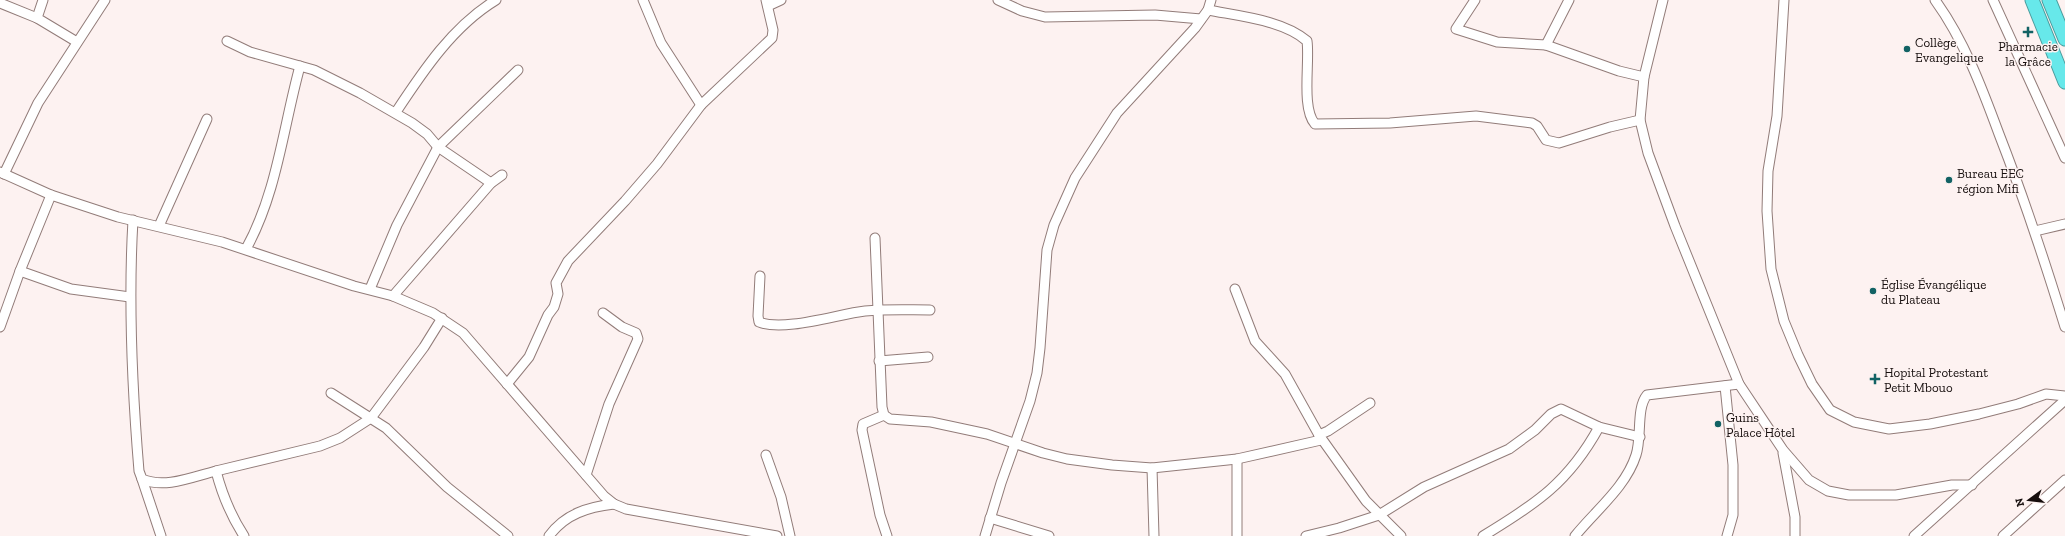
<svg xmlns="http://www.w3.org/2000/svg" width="2065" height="536" viewBox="0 0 2065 536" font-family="'Zilla Slab',serif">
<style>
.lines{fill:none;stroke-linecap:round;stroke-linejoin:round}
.minor-casing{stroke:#927c79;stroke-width:11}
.highway-casing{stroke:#4b9c9d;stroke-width:15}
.minor{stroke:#fff;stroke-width:9}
.highway{stroke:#67e8ea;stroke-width:13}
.poi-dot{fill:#126264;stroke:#fdf2f1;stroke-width:1.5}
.labels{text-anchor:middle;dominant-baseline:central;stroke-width:3;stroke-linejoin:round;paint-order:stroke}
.poi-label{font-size:13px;fill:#160e0d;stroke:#fdf2f1;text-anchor:start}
</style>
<rect width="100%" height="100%" fill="#fdf2f1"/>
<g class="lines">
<defs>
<g id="minor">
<path d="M43,0L37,18L77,42"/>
<path d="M643,0L661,43L701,105"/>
<path d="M998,0L1022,11L1045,17L1155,15L1201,19"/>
<path d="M1475,0L1456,29L1497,42L1546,45L1619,71L1644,77"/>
<path d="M1663,0L1644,77L1640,120L1648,153L1675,226L1739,384L1783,450L1809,480L1828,491L1849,495H1896L1952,485H1972"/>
<path d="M1784,0L1777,116L1768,171L1767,211L1771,269L1784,321L1798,355L1812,384L1830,410L1854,422L1889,429L1930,424L1979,414L2018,404L2046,394L2065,396"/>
<path d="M1935,0C1964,40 1982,88 1999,134C2024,198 2045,262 2065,327"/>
<path d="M1993,0L2065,158"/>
<path d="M0,3L37,18"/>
<path d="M768,6L781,0"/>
<path d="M1208,10C1238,16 1283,20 1307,41C1310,62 1301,108 1315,124L1390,123L1476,116L1532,123L1537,126L1546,140L1559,143L1610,127L1640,120"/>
<path d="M227,41L250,52L314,70L360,93L412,123L427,134L438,147L491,183"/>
<path d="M1546,45L1569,0"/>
<path d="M396,112C423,71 453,26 496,0"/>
<path d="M0,172L51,195L118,217L222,242L354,286L393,296L433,313L463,333L604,496L614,504L626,509L777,536"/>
<path d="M4,174L38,103L105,0"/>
<path d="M133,220C128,304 132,387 139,471L142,479C165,489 192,477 216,471"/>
<path d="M159,226L207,119"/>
<path d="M2035,231L2065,224"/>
<path d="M875,238L882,407L884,415L890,419L931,422L987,434L1043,453L1067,459L1112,465L1152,468L1237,459L1321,440"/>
<path d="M246,249C277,193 283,128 300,66"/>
<path d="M20,271L71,289L130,297"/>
<path d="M760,276L758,316L759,322C784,332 838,314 865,311C887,309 908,310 930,310"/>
<path d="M370,289L397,225L438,147L518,70"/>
<path d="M1235,289L1255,341L1285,374L1319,435"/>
<path d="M393,296L491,183L502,175"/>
<path d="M0,327L20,271L51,195"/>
<path d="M879,361L928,357"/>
<path d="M507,384L529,357L548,315L554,307L558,294L556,283L568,261L625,201L657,164L701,105L772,38L773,30L766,0"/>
<path d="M1725,386L1733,465V515L1727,536"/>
<path d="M331,393L386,428L447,487L508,536"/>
<path d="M1370,403L1328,431L1319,435L1366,501L1401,536"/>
<path d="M884,415L863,424L862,430L880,515L887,536"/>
<path d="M1783,453L1795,517V536"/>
<path d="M766,455L781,497L790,536"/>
<path d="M1237,459V536"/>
<path d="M1152,468L1154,536"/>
<path d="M586,475L609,404L638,339L636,333L622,327L603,313"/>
<path d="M142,479L161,536"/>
<path d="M990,518L1049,536"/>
<path d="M244,536C231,516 222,494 216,471L320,446L340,438L371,418L424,347L442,318"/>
<path d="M549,536C565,514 588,507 614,504"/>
<path d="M985,536L1001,483L1030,401L1037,373L1040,348L1047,250L1054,225L1075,178L1117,113L1195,28L1208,10L1211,0"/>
<path d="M1306,536L1339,528L1379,515L1424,487L1509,449L1535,430L1551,414L1561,409L1599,427L1640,437"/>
<path d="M1483,536C1536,504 1569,482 1599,427"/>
<path d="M1575,536C1595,511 1626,487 1636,455C1642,437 1636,408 1647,395L1739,384"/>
<path d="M1914,536L2065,400"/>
<path d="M2003,536L2065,480"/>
</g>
<g id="highway">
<path d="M2032,0L2065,82"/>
<path d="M2049,0L2065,39"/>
</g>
</defs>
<use href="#minor" class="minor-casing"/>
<use href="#highway" class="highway-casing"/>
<use href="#minor" class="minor"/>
<use href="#highway" class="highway"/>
</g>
<g class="poi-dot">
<path d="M2026 26h4v4h4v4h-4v4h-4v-4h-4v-4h4z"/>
<circle cx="1907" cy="49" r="4"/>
<circle cx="1949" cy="180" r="4"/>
<circle cx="1873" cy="291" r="4"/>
<path d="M1873 373h4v4h4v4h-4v4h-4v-4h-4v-4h4z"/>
<circle cx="1718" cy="424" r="4"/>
</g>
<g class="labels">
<g class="poi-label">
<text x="1915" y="42">Collège<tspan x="1915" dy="15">Evangelique</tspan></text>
<text x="2028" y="46" text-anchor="middle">Pharmacie<tspan x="2028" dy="15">la Grâce</tspan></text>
<text x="1957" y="173">Bureau EEC<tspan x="1957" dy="15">région Mifi</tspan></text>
<text x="1881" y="284">Église Évangélique<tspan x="1881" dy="15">du Plateau</tspan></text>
<text x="1884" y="372">Hopital Protestant<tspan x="1884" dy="15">Petit Mbouo</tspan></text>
<text x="1726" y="417">Guins<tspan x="1726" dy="15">Palace Hôtel</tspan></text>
</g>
</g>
<g transform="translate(2029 500) rotate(255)" stroke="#fdf2f1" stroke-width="3" paint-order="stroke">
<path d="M0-3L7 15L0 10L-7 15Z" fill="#160e0d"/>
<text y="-6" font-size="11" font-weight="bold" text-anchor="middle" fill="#160e0d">N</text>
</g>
</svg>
